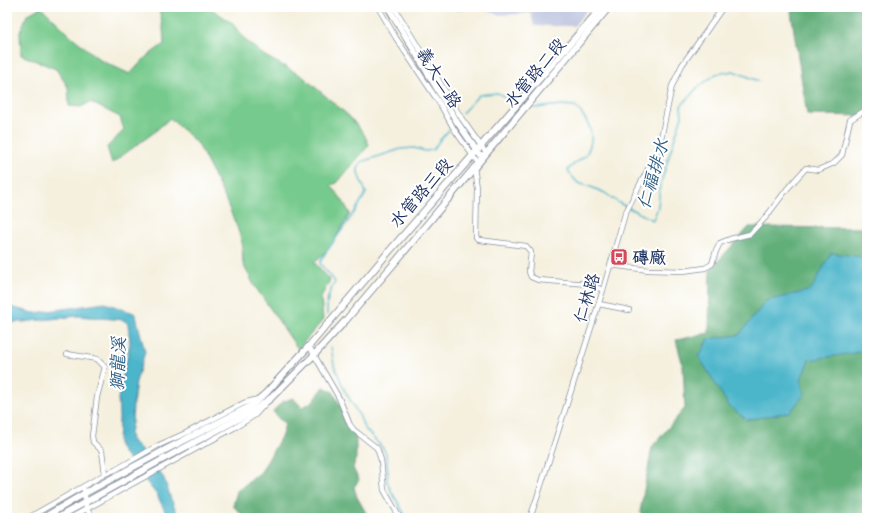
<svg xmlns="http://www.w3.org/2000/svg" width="874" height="525" viewBox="0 0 874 525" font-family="Caveat,'LXGW WenKai TC',sans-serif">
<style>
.industrial{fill:#bbc3de}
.green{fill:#77ca8d;stroke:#497c76}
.forest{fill:#61ae78;stroke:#3e6e6b}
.water{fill:#4cb5ca;stroke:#347294}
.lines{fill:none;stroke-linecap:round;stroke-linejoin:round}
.stream{stroke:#4cb5ca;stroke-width:1.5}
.minor-casing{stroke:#88909e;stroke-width:6}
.tertiary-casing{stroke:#88909e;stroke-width:8}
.secondary-casing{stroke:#88909e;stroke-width:8}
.minor{stroke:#fff;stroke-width:4.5}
.tertiary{stroke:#fff;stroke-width:5.5}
.secondary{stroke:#fff;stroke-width:6}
.labels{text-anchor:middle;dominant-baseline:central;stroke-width:4;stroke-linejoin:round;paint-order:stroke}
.street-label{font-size:17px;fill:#1b2f5e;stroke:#fff}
.poi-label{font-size:17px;font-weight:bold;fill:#1b2f5e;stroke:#fff;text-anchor:start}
.water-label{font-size:18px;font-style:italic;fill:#2c5e84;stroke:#fff}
</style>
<rect width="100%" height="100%" fill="#fff"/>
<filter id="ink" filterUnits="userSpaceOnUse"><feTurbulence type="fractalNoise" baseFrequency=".025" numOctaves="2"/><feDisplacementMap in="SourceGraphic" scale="8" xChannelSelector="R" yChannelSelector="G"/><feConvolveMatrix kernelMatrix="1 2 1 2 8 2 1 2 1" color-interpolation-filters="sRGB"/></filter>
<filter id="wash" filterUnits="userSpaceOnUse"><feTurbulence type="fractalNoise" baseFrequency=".012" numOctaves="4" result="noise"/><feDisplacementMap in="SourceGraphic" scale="16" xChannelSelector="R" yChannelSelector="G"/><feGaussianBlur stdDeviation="0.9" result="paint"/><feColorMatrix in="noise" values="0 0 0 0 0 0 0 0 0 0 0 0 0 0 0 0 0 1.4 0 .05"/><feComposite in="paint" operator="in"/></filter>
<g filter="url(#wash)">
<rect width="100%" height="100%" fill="#f5f0de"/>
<path class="industrial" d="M455,7H589L574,26H534L531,13L499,15L475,7L457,11Z"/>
<path class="green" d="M41,7L70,35L100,60L130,74L146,57L164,44L163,28L159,8L161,7H209L232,23L245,40L265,56L302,76L349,116L364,134L369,145L337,183L331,185L343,201L350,214L328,250L314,262L330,280L321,297L323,320L298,349L254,285L243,264L242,242L237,227L224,196L198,144L170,118L152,134L112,163L107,147L124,130L120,117L90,102L81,107L69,106L68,87L56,69L21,55L20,32L27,15Z"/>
<g class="forest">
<path d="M795,7H867V116L807,115L791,12Z"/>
<path d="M867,226V518H645L640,512L652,447L685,408L683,366L676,340L709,333L710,270L749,227L866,228Z"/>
<path d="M324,387L333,392L341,407L345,424L356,434V458L353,468L359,480L354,487L357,497L369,518H246L233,506L237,491L261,472L282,435L285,424L278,418L273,411L282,402L293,398L302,407L312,402Z"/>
</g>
<g class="water">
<path d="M831,253L863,257L865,276H867V351L809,360L801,379L804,395L790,412L747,420L729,406L699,357L708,339L739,335L766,301L811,290Z"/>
<path d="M105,303L134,313L136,316L145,352L136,382L133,405L132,423L130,433L131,440L141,449L164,478L177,518H167L166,513L157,495L124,454L118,444L119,417L118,398L130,343L128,324L126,322L123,320L78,316L23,322H7V306L34,313Z"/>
</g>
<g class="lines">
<g class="stream">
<path d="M535,108L561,105L575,106C586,117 596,133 589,148C588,151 587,154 585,156C579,161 573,164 568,170L570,174L578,183L591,187L605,193L619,203L653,220L658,207L660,186L670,153L682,116L681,106L697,88L716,74L733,71L759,81"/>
<path d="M462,113L479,95L497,93L509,98"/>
<path d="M327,315C327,299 327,296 335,282C331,275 324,270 320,263L322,258L356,210L366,193C363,182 353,172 361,162L401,149L414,148L425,151L433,150L439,141L449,130"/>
<path d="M331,347L334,365L345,391L360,417L364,428L382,447L386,453L388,473L387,481L391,491L397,501L407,518"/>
<path d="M172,501L178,515V518"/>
</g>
</g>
</g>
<g filter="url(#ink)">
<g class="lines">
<defs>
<g id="minor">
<path d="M378,7L396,38L440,104L454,129L478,163"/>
<path d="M394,7L462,119L486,153"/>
<path d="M474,167L477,188L476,238L479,240L526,246L531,252L529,272L531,277L538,280L588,284L603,290"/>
<path d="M610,265L649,270L683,271L705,268L712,264L716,251L720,243L730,239L750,234L766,217L787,189L806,168L818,170L825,167L834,163L842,155L850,120L867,109"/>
<path d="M599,304L629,310"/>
<path d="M309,346L339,398L350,425L354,430L377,448L381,460L384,490L400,518"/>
<path d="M67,354L97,359L105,367L97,397L92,436L93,442L102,451L105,474"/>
<path d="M84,490L86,502V509L94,518"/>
<path d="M28,518L105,474L115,470L157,446L186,433L244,403L258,399"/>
<path d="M70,518L239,425L255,415L264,405"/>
<path d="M530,518L537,498L603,290L625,214L637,190L659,148L672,86L682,65L705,33L723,7"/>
</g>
<path id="tertiary" d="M388,7L457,122L482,158"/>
<g id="secondary">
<path d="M43,518L85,493L163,451L251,406L266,393L309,346L386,255L602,7"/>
<path d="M57,518L167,457L255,410L271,398L314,355L346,320L397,260L609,7"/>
</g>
</defs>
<use href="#minor" class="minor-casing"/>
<use href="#tertiary" class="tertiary-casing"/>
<use href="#secondary" class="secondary-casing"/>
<use href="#minor" class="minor"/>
<use href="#tertiary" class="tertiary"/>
<use href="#secondary" class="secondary"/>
</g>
</g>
<defs>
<symbol id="bus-square" viewBox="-11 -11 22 22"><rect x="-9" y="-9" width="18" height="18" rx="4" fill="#d1495b" stroke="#fff"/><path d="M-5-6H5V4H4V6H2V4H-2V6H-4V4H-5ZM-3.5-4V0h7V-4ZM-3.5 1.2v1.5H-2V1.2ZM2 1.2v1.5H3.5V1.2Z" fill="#fff"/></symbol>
</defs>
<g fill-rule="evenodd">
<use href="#bus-square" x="609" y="247" width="20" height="20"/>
</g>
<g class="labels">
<g class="street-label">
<text transform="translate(535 73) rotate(-50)">水管路二段</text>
<text transform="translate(439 78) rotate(58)">義大二路</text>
<text transform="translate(421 193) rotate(-49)">水管路三段</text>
<text transform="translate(587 298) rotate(-73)">仁林路</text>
</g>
<g class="poi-label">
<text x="632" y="257">磚廠</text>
</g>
<g class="water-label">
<text transform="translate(653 174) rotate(-74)">仁福排水</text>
<text transform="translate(118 364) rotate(-88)">獅龍溪</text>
</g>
</g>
<rect width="874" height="525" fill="none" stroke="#fff" stroke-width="24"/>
</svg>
